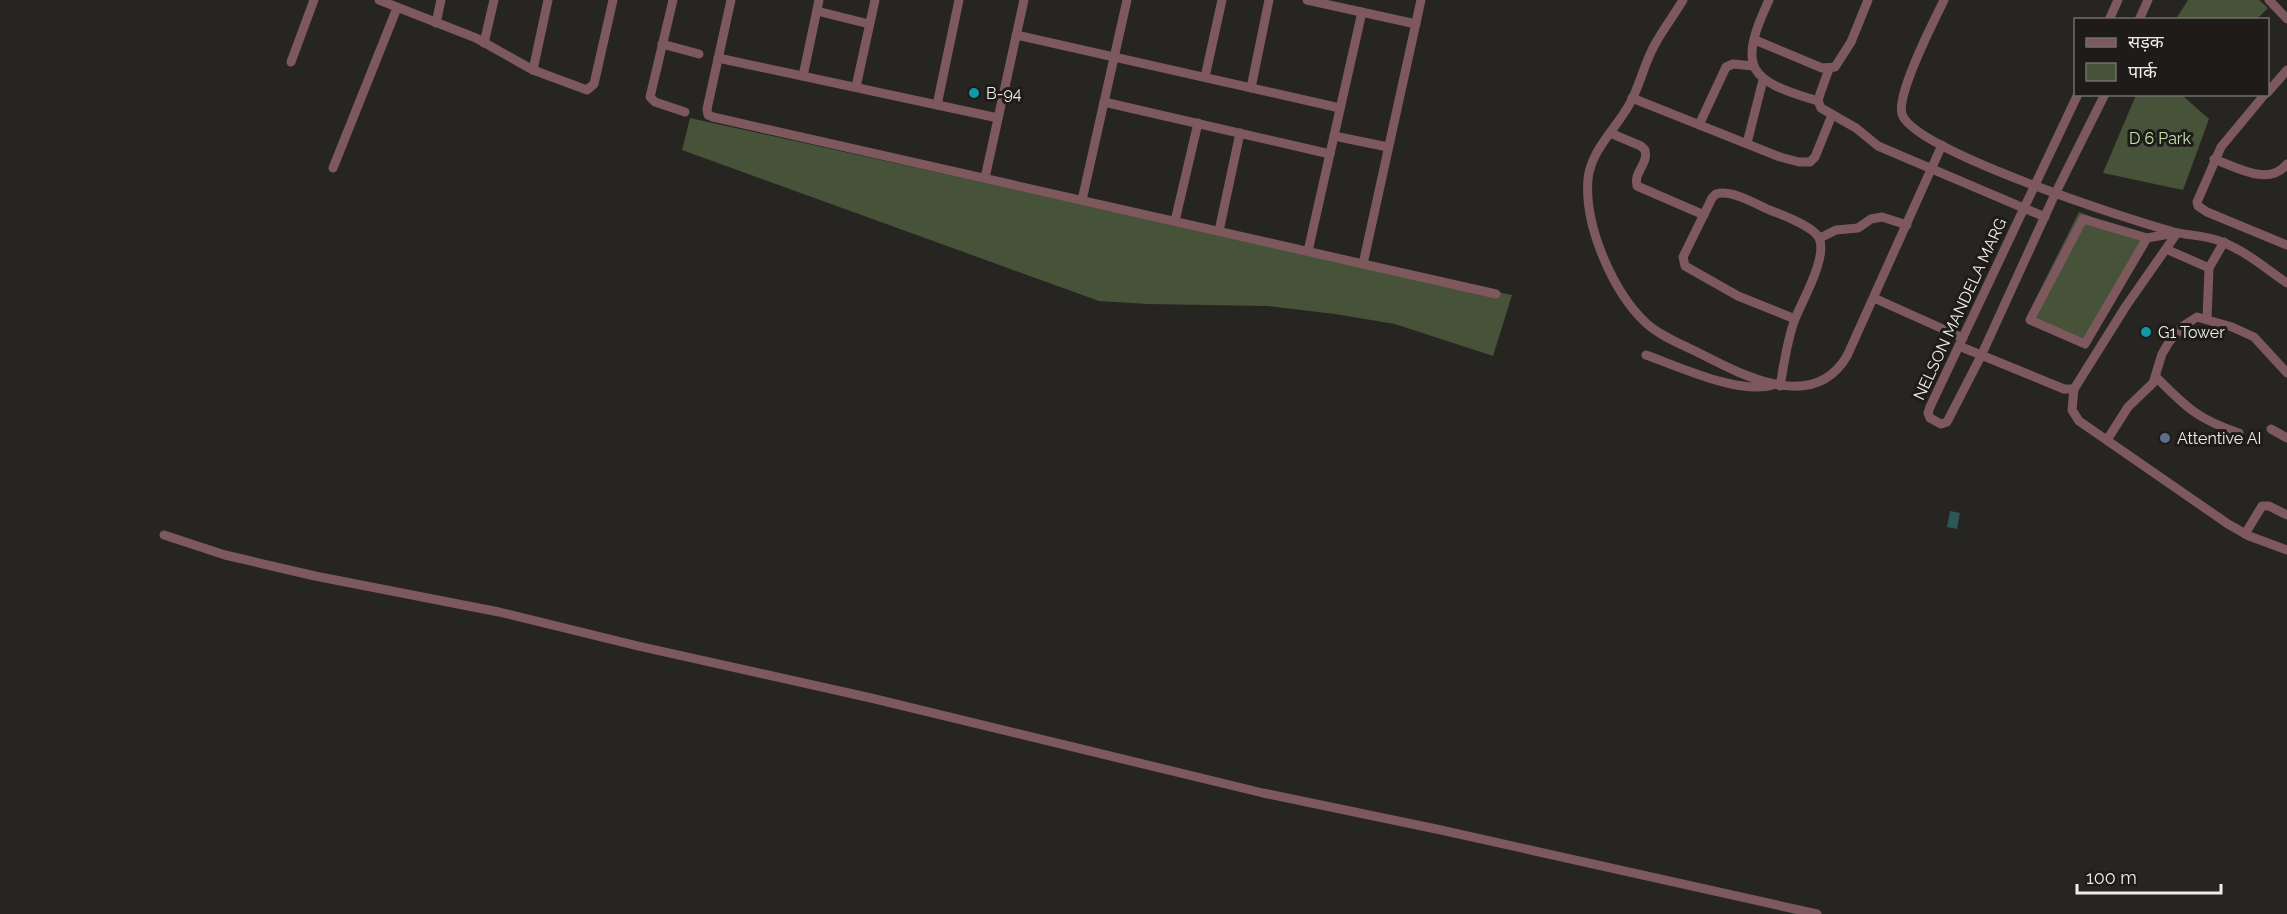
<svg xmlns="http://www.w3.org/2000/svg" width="2287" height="914" viewBox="0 0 2287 914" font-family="Raleway,'Noto Sans Devanagari',sans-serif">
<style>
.green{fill:#465339}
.water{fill:#2c5657}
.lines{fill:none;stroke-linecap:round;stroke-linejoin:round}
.street{stroke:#7d585c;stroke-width:9}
.culture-dot{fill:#0f9aa8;stroke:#1e1b18;stroke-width:2}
.service-dot{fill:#5c6f8a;stroke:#1e1b18;stroke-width:2}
.labels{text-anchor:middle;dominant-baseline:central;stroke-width:6;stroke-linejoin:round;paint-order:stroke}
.poi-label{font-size:16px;fill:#efedeb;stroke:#1e1b18;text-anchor:start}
.park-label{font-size:16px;fill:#c7e2ac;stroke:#1e1b18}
.street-label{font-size:16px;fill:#efedeb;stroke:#1e1b18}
</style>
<rect width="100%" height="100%" fill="#272522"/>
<g class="green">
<path d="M2188,0H2259L2268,8L2257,19H2176Z"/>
<path d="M2136,95H2186L2184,97L2209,119L2183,190L2103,173Z"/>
<path d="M690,118L1258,243L1512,295L1493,356L1395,324L1335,314L1267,306L1148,304L1099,301L682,150Z"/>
<path d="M2079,212L2151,240L2088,346L2026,318Z"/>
</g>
<path class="water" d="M1950,511L1960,513L1957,529L1947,527Z"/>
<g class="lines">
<g class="street">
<path d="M379,0L476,38L533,70L587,90L594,84L613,0"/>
<path d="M673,0L650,97L655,102L685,112"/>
<path d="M731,0L707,109L708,115L713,117L1496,294"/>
<path d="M1307,0L1416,24"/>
<path d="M1683,0C1673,17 1660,33 1652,50C1643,68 1639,88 1629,105C1615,130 1591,150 1588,179C1584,226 1613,292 1646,323C1660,336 1681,344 1697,352C1742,375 1813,414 1847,356L1942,145"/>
<path d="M1769,0C1736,70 1750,81 1818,101"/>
<path d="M1944,0C1934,21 1896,94 1902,114C1913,151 2131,220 2174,232C2190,236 2207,235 2222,242C2246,251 2266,269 2287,283"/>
<path d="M2269,0L2287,19"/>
<path d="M817,11L869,24"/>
<path d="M2109,20L2118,0"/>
<path d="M2139,20L2148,0"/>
<path d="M436,23L441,0"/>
<path d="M1016,35L1340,108"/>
<path d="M1755,40L1822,68L1835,67L1851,42L1868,0"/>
<path d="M484,43L494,0"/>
<path d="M662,44L699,54"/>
<path d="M718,58L998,118"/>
<path d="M291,62L314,0"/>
<path d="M1829,69L1820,94L1818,101L1821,108L1856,128L1878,146L2045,217"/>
<path d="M533,70L548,0"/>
<path d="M803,76L819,0"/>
<path d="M1205,77L1222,0"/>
<path d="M856,87L875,0"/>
<path d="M1251,88L1269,0"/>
<path d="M2268,92L2287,70"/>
<path d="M2078,94L1930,407L1928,413L1930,418L1941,424L1947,422L1981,356L2055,194L2105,94"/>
<path d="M2265,94L2221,147L2197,202L2198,206L2207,212L2287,245"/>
<path d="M1632,98L1780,157L1799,162H1810L1815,157L1832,115"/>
<path d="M1104,102L1330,154"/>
<path d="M937,105L959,0"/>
<path d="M1699,125L1726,67L1733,64L1753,66"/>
<path d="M1610,133L1641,146L1645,150C1649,164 1633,172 1637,186L1704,215"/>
<path d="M1334,136L1388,147"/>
<path d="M1747,143L1763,80"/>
<path d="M2214,159C2236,167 2269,187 2287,164"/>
<path d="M333,168L397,8"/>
<path d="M985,178L1024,0"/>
<path d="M1082,200L1127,0"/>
<path d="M1175,221L1198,123"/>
<path d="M1219,231L1240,133"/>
<path d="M2177,233L2126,306L2074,389L2072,410L2079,421L2228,524L2249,536L2287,550"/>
<path d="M1820,238L1836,230L1858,228L1871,219L1882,217L1907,225"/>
<path d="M2147,238L2085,344L2030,320L2083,219L2147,238L2175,233"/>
<path d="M2166,249L2209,268L2207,319"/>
<path d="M1308,251L1362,12"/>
<path d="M1363,264L1421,0"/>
<path d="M2209,268L2224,242"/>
<path d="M1874,298L1963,338"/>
<path d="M1959,346L2064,389H2074"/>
<path d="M1646,355C1680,367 1739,395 1773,385"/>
<path d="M2156,377C2186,407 2197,419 2239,433"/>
<path d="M1780,386C1784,364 1787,340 1795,319C1802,301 1828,257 1819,238C1814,227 1783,215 1772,211C1757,205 1732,189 1716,194L1712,198L1683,257L1685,266L1738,296L1795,319"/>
<path d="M2271,429L2287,438"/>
<path d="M2107,440L2128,407L2153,383L2162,354L2169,342L2183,326L2197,317L2232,327L2254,337L2287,373"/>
<path d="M2245,534L2262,506H2269L2287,515"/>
<path d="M164,535L225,555L315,576L499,612L638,646L871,698L1263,793L1441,830L1817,914"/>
</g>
</g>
<g class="culture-dot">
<circle cx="974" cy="93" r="6"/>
<circle cx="2146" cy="332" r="6"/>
</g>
<circle class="service-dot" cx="2165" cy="438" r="6"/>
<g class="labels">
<g class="poi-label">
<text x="986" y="93">B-94</text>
<text x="2158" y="332">G1 Tower</text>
<text x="2177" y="438">Attentive AI</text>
</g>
<g class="park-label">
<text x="2160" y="138">D 6 Park</text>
</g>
<g class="street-label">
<text transform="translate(1960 309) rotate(-65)">NELSON MANDELA MARG</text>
</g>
</g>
<rect x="2074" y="18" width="195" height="78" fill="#1e1b18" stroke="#726f6c" stroke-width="1.5"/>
<rect x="2086" y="38" width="30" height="9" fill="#7d585c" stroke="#726f6c" stroke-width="1.5"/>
<text x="2128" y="48" font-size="18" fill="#efedeb">सड़क</text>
<rect x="2086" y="63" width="30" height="18" fill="#465339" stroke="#726f6c" stroke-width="1.5"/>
<text x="2128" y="78" font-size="18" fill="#efedeb">पार्क</text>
<path d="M2077 884v9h144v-9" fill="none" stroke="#efedeb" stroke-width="3"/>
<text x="2086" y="884" font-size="18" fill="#efedeb" stroke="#1e1b18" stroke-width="4.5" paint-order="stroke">100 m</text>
</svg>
